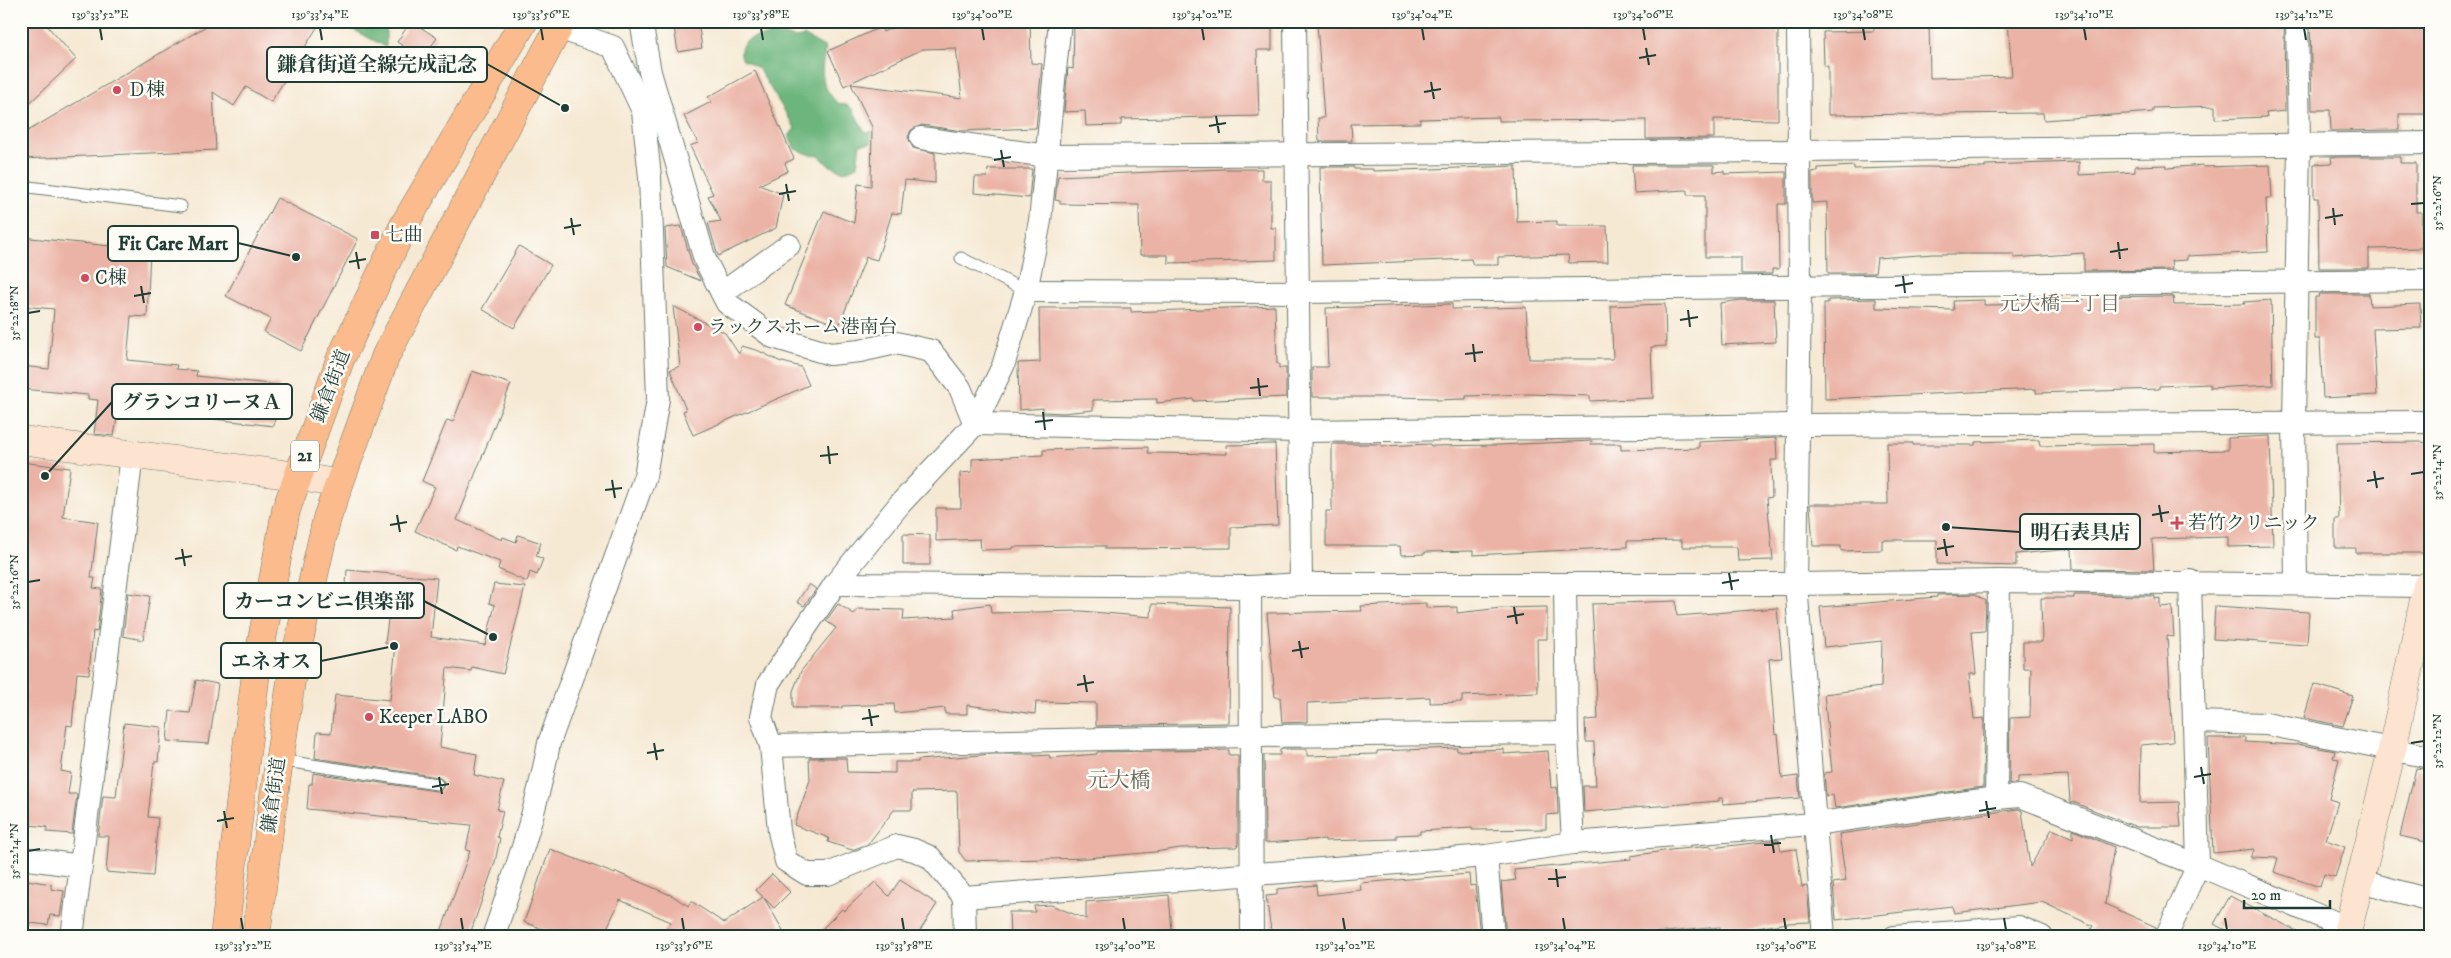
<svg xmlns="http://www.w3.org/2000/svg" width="2451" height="958" viewBox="0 0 2451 958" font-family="'IM FELL DW Pica','Noto Serif JP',serif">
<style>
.forest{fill:#6cb57c;stroke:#467958}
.building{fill:#ebb3a6}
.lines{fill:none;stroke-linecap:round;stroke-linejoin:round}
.lane-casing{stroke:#6a796c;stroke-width:13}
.street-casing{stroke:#6a796c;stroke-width:24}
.secondary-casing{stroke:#6a796c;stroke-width:29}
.primary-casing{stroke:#6a796c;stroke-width:29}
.lane{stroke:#fff;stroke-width:11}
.street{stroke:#fff;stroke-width:22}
.secondary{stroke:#fde4d1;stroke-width:28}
.primary{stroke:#fbbb8d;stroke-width:28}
.ticks{fill:none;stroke:#1f3d34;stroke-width:2}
.poi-dot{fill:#d1495b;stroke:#fdfcf7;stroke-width:2}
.labels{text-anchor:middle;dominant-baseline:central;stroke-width:5;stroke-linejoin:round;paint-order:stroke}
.shield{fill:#fdfcf7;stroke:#62766e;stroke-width:1}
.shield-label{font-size:18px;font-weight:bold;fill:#1f3d34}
.poi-label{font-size:19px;fill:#1f3d34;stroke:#fdfcf7;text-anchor:start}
.street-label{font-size:19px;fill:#1f3d34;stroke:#fdfcf7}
.neighbourhood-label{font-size:20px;fill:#66665c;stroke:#fdfcf7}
.quarter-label{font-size:21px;fill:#66665c;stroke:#fdfcf7}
.leader{fill:none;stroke:#1f3d34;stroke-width:2}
.callout-dot{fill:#1f3d34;stroke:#fdfcf7;stroke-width:2}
.callout{fill:#fdfcf7;stroke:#1f3d34;stroke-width:2}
.callout-label{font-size:20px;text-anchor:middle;font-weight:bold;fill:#1f3d34}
.neatline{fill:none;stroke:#1f3d34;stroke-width:2}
.ticks-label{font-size:12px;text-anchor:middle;fill:#1f3d34}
</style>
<rect width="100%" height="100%" fill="#fdfcf7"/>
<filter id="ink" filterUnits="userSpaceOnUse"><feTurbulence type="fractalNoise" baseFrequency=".02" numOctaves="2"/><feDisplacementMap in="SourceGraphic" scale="10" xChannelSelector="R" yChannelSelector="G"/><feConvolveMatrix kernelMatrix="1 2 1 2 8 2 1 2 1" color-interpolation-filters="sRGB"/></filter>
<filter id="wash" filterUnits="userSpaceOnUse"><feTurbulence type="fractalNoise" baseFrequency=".0096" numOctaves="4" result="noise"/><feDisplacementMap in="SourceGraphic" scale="20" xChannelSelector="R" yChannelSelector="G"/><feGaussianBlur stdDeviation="1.12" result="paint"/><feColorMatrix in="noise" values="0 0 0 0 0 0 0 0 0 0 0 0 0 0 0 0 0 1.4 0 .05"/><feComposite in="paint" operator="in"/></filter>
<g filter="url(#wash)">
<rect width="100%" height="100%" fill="#f6e9d4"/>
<g class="forest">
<path d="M337,21H377L386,24V47Z"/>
<path d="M783,35L796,38L805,36L826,48C820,69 820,87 837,102C840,105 845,104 849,106C856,111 859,125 866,132L878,131L876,142L860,144L857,166L844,172L827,164L819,155H811L795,149L789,136L795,128L758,68L742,59C734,34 767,36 783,35Z"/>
</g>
<g id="blocks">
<g class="building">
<path d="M21,21H43L76,59L21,111Z"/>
<path d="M215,21H321L271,102L246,87L234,106L213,92L216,150L21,159V135Z"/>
<path d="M411,21L437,38L422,59L397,42Z"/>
<path d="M673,21H698L702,48L678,52Z"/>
<path d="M906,21H936V23L1030,21L1031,63L1042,64L1036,128L962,131L922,125L911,130L908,137L913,148L935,153V183L905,180L901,214L892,213L877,260L866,257L839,326L785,305L824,211L854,223L858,184L871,186L872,127L851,84L962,98L956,48L923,49L844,86L828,51L881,27L883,32Z"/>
<path d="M1272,21V50H1257L1259,116L1121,119V125L1086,126L1085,111L1064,112L1068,68L1073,69L1074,24L1131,26Z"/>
<path d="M1397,21V24L1550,21V24L1634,21H1778V120L1714,119V138L1646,139V120L1499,121V117L1420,119V123L1351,124L1352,141H1319L1318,118H1324L1317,23Z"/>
<path d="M1874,21H1929L1930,78L2012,76L2008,21H2284L2285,111L2266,113L2267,117L2215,119V106L2153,108V112L2044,120L2043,113L1828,115V66H1824L1823,32L1874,31Z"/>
<path d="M2310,21H2428L2430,114H2399V130L2331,131L2330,110H2312Z"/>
<path d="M755,71L794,159L785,163L788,171L759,185L783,194L776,228L718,256L708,223L721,221L708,196L713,194L690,146L698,143L684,116L711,102L708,97Z"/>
<path d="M2331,157H2400V163H2416V212H2422V248L2369,249V268H2319L2318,198H2314V164L2332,163Z"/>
<path d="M2079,162V175L2135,172V166L2167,165V168L2203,165V167L2270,165L2272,198H2266L2268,252L2187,256V260L2171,261L2172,270L2084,271V253L2014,258V254H1933L1877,258L1875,273H1828L1827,202L1812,203V172L1818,171V168L1854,166V169L1923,167L1985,168V165Z"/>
<path d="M1632,165H1714V172L1724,171V174L1786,172V204H1778L1779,269H1772V274H1741V257H1705V195H1687V190L1634,193Z"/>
<path d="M1516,166L1517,222L1557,221V226H1607L1608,262L1569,263L1568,255L1498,257V265H1473L1471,259L1322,265L1320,167H1354V169H1373V171Z"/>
<path d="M988,169H1032L1029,198L974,193L975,177H987Z"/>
<path d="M1223,169H1262V180H1271V228H1276V260L1168,263V255H1140L1139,205L1060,204V201L1055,200L1058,176Z"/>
<path d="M277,198L358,239L301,351L264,332L271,319L226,296Z"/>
<path d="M681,226L692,264L701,281L667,267L665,228Z"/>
<path d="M21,237L150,250L147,317L131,316L127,360L177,365L176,369L197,371L196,376L279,385L274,426L205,418L207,404L124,396L123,400H120L114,436L94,434L98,400L88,399V395L21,389V366L49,369L54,309L21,306Z"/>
<path d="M519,246L551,265L514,328L482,309Z"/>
<path d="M2319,294H2369L2370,306L2420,304L2421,328L2373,329L2377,395L2323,398L2320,339H2315V297H2320Z"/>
<path d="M2173,296L2174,305L2245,304L2244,302L2271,300L2273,385L2210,388V384L2159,386V389L2036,393V389L1825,399L1824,303H1828V300L1876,299V308L1954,310L1953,301L1984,300V305L2044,304V301L2084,300V297Z"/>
<path d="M1741,300H1774L1776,342L1722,345L1720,303Z"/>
<path d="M1452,304V309L1526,307L1529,359H1613L1611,306L1665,304L1666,346L1651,347L1653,398L1590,401V396L1529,394L1466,396V399L1436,400V398L1392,397H1312V367H1328L1326,308Z"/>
<path d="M673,306L725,333L739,354L742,346L759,351L779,361L801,367L809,385L693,435L683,411L686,410L670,370L680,366Z"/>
<path d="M1275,306L1277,364H1279V368H1286V397L1194,401V399L1157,403V399L1093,400V410L1063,413L1043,412V408L1019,410L1018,363L1040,362L1039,308H1131V312Z"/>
<path d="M472,371L511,384L457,520L502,540L503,537L516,542L518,535L541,543L536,556L543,559L537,575L530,572L527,582L498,569L500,562L457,546L456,550L415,531L435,487L422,481L447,420L453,422Z"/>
<path d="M2270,436L2273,546L2228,547V537L2152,539L2154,570L2073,569L2072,549L2016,554V566L1937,564V540H1882V550L1841,551V546H1813L1810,504H1888L1887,443H1913V445H1975V442L2039,440L2040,446L2154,444V452L2228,450V438Z"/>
<path d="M1776,438L1777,460H1771L1772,497L1767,498L1773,560L1738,561L1737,547H1682V540L1627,541V547L1473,555V551L1425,552V554L1401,555L1400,546H1326V511H1332V444H1381V446L1430,444L1431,446L1498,445L1592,441L1591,444H1621V450L1699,448V442Z"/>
<path d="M2419,442L2430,443V553H2356V548H2335V519H2339L2337,443Z"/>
<path d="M1275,444L1278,525L1231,527V548L1105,549V546H1079L1013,547V549L981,550L980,539L936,541V508H961L960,473L972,472V459L1043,455V450L1148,447V453L1227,454L1226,445Z"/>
<path d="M21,462L70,468L63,517L98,522L91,578H95L93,588L102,589L97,632L93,631L89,674L77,673L72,726L67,725L61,771L71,773L68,794H77L72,834L47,832V827L21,824Z"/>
<path d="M903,534L930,535V565H903Z"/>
<path d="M347,570L437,578L431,637L485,645L495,605L489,603L494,584L525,587L503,674L472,667L471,671L447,668L440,747L477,754L474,775L504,782L497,810L503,811L497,837L500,838L495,862L469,937H439L470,851L466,850L471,825L307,809L309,784H312L313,773L436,791H440L444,786V781L438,777L315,758L317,732L331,733L335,695L390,700L396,645L385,643L390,604L345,600Z"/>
<path d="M809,584L816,589L804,606L797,602Z"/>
<path d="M128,593L150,596L143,640L123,636Z"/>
<path d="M1975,594L1986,601L1985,631L1972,632L1976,674H1969L1974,719L1984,718L1983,787L1835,808L1833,795L1826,796L1824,773L1832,772L1824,694L1881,687L1882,641L1824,647L1820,607L1937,597V595Z"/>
<path d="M2074,595L2155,596V599L2160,598V607L2172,606L2174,637L2167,636L2173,742L2141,745L2140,803L2179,802L2181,827H2137L2070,801L2068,775L2018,777V783L2009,784L2010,718L2030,717L2031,668H2023V642H2042L2041,598H2074Z"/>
<path d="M1676,601L1677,616L1777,608L1782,658L1769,659L1775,735L1778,734L1782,778L1798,776L1800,798L1723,804L1722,798H1719V801L1584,812L1583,786H1596L1594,742H1586L1585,720L1598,719L1592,604Z"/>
<path d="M1426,603V608L1457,607V613L1501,608L1547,607V639H1537L1538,693L1462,696V702L1430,703V697L1307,703V722L1282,723L1280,697H1275L1267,613L1362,611L1361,606Z"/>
<path d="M838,604L854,614L858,609L904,610L903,620L955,617L954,609L990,604L991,613L1081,611L1151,617L1152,604L1230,607L1229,723L1096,726V703L1036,702L1035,714L967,705V714H945V708L895,713L894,704L842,706V708H793V691L801,671L836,628L826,621Z"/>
<path d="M2215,606L2309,612L2307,645L2213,639Z"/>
<path d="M196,680L218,684L209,744L167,741L170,711L190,713Z"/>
<path d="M2314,684L2353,696L2343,726L2304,718Z"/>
<path d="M124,723L161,727L158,762H154L148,817L158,818L153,876L106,872L109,836H98L103,796L116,797Z"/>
<path d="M2208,738H2245V742L2296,745L2297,744L2335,751L2333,758L2339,759L2329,799L2338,802L2326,840L2345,847L2335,877L2324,874L2320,887L2274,872L2278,858L2250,857L2255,849L2213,853Z"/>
<path d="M1457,748V751L1504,749V754L1548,751L1551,788L1557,787L1558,814L1546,815V829L1472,830V828L1420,831V834L1396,835V839L1325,841V839L1265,843L1264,755H1280V750L1284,749H1307V756L1377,754V751Z"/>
<path d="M1229,750V755H1238V845L1236,847L1180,848L1155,852L1087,858L966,861L959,852L957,791L912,792V810H894L868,844L852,850L828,842L829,838L794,825L810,780L809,758H846L847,772L895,773V762H918V760L993,754H1034V756L1049,755L1050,758L1097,754V752Z"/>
<path d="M2416,768L2430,770V843L2400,836Z"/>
<path d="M2018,809L2022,811L2030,867L2052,829L2073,838V830L2114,847L2105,904L2156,927L2153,937H2087L2093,926L2042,902L1954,913L1952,906L1836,920L1833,883L1846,881L1839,834Z"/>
<path d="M1779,840L1781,851L1796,849L1802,887L1807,886L1810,922L1787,923L1720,934V927L1644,934L1645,937H1506L1501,882L1516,880L1514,870L1631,859V856L1670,850L1711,846V848Z"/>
<path d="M550,849L615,874L616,872L673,896L688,906L691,901L724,923L763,897L756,890L772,874L790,892L774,908L764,898L787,937H660L671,922L620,900L603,937H564L524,922Z"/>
<path d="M1469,874L1470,886L1475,885L1480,937H1272L1266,896L1277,895V889L1316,885L1317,895L1361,890L1360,883Z"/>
<path d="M21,879L51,884V889L64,891L60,916L50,915L48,925L21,922Z"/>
<path d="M900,880L937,904L916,937H814L842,909L844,911L875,882L889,896Z"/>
<path d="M1169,895L1172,931L1076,933V937H1010L1009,912H1035L1034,906L1051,905L1086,919V902Z"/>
<path d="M2230,896L2308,937H2238L2214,924Z"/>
</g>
</g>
</g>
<g filter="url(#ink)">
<use href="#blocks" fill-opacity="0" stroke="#6a796c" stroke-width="1"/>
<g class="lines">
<defs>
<g id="lane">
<path d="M21,186L181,206"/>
<path d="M961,258L1026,291"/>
<path d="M279,760L437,784"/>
</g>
<g id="street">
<path d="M641,21L650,72L705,260L727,303L773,337L830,354L860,351L896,343L931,351L960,388L975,424"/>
<path d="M1295,21L1301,584"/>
<path d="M1798,21L1800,286L1796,584L1824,937"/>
<path d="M921,138L1047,156L1800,151L2430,143"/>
<path d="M1026,291L1299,292L2430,280"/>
<path d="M722,293L789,245"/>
<path d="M975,424L1300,431L1799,425L2430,422"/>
<path d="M2296,583L2294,424L2299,145L2297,21"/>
<path d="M835,584L1250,587L1301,584H1796L1999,581L2427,586"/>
<path d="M1565,584L1567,733L1573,843"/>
<path d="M1250,587L1252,937"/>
<path d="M2195,722L2266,724L2430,757"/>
<path d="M771,746L1251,736L1567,733"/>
<path d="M1996,798L1999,581"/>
<path d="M1486,856L1493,937"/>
<path d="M21,858L81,866"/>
<path d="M2360,881L2430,900"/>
<path d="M964,897L1486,856L1573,843L1814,824L1996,798L2020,796L2198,865L2348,928"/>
<path d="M72,937L132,455"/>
<path d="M493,937C515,874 537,809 549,743L645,476L658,399L650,177L643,111L613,47L559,28"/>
<path d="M965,937L964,897L930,857L914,850L897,846L828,874H807L786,861L779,831L771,746L761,717L768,684L835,584L899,505L975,424L1003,366L1026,291L1040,221L1060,21"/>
<path d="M1894,937L2019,927L2042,937"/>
<path d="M2166,937L2198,865L2190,581"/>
</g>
<g id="secondary">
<path d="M21,440L297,476L339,484"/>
<path d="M2346,937L2392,750L2427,586H2430"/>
</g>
<g id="primary">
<path d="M224,937L256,672L286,510L340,360L404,225L524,21"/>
<path d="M256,937L271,816L293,668L327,518L386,355L562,21"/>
</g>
</defs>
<use href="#lane" class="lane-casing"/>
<use href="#street" class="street-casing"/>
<use href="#secondary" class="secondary-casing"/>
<use href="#primary" class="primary-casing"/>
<use href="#lane" class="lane"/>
<use href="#street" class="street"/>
<use href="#secondary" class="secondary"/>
<use href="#primary" class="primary"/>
</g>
</g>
<path class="ticks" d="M100,28L102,40M320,28L322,40M541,28L543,40M761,28L763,40M982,28L984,40M1202,28L1204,40M1422,28L1424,40M1643,28L1645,40M1863,28L1865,40M2084,28L2086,40M2304,28L2306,40M1646,48L1649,65M1639,58L1656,55M1431,82L1434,99M1424,92L1441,89M1216,116L1219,133M1209,126L1226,123M1001,150L1004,167M994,160L1011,157M786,184L789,201M779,194L796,191M2411,204L2424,203M2333,208L2335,225M571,218L574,235M2325,218L2343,215M564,228L581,225M2118,242L2120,259M356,252L359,269M2110,252L2128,249M349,262L366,259M1903,276L1905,293M141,286L144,303M1895,286L1913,283M134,296L151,293M1688,310L1690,327M28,313L40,311M1680,320L1698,317M1473,344L1475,362M1465,354L1483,352M1258,378L1260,396M1250,388L1268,386M1043,412L1045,430M1035,422L1053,420M828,446L830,464M820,456L838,454M2374,471L2377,488M2411,474L2424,472M612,480L615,498M2367,481L2384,478M605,490L622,488M2159,505L2162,522M397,515L400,532M2152,515L2169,512M390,525L407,522M1944,539L1947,556M182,549L185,566M1937,549L1954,546M175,559L192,556M1729,573L1732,590M28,582L40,580M1722,583L1739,580M1514,607L1517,624M1507,617L1524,614M1299,641L1302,658M1292,651L1309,648M1084,675L1087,692M1077,685L1094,682M869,709L872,726M862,719L879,716M654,743L657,760M2411,743L2424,741M647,753L664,750M2201,767L2204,784M439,777L442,794M2194,777L2211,774M432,787L449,784M1986,801L1989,818M224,811L227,828M1979,811L1996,808M217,821L234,818M1771,835L1774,853M1764,845L1781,843M28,851L40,849M1556,869L1558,887M1548,879L1566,877M241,918L243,930M461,918L463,930M682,918L684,930M902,918L904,930M1123,918L1125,930M1343,918L1345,930M1563,918L1565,930M1784,918L1786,930M2004,918L2006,930M2225,918L2227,930"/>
<g class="poi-dot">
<circle cx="117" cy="90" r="5"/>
<rect x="370" y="230" width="10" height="10" rx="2.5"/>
<circle cx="85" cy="278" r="5"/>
<circle cx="698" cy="327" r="5"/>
<path d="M2174.5 515.5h5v5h5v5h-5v5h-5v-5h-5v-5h5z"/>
<circle cx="369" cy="717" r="5"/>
</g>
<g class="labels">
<rect class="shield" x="291" y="440.5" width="28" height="31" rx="4"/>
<g class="shield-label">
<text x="305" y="456">21</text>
</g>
<g class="poi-label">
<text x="127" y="90">Ｄ棟</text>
<text x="385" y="235">七曲</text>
<text x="95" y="278">C棟</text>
<text x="708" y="327">ラックスホーム港南台</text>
<text x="2188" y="523">若竹クリニック</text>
<text x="379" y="717">Keeper LABO</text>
</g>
<g class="street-label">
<text transform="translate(331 386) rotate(-69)">鎌倉街道</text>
<text transform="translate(274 795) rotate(-82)">鎌倉街道</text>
</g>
<g class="neighbourhood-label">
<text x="2060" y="304">元大橋一丁目</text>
</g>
<g class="quarter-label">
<text x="1119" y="781">元大橋</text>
</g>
</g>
<path class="leader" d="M565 108L487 64M296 257L238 243M45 476L112 402M1946 527L2020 532M493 637L424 601M394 646L321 661"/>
<g class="callout-dot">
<circle cx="565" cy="108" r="5"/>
<circle cx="296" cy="257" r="5"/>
<circle cx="45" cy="476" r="5"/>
<circle cx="1946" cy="527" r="5"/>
<circle cx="493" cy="637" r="5"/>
<circle cx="394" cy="646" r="5"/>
</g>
<g class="callout">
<rect x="267" y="47" width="220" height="35" rx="5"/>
<rect x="108" y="226" width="130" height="35" rx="5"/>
<rect x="112" y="384" width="180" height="35" rx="5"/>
<rect x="2020" y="514" width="120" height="35" rx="5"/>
<rect x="224" y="583" width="200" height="35" rx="5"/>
<rect x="221" y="643" width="100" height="35" rx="5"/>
</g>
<g class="callout-label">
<text x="377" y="71">鎌倉街道全線完成記念</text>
<text x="173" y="250">Fit Care Mart</text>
<text x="202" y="409">グランコリーヌＡ</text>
<text x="2080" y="539">明石表具店</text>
<text x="324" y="608">カーコンビニ倶楽部</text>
<text x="271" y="668">エネオス</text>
</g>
<rect width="2451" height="958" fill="none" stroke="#fdfcf7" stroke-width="55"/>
<path d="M2244 900v8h86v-8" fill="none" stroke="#1f3d34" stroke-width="2.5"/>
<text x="2251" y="900" font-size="15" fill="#1f3d34" stroke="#fdfcf7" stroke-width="4" paint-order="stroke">20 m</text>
<rect x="28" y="28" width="2396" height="902" class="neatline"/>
<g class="ticks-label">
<text x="100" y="18">139°33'52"E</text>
<text x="320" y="18">139°33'54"E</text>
<text x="541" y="18">139°33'56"E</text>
<text x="761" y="18">139°33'58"E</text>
<text x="982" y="18">139°34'00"E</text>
<text x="1202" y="18">139°34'02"E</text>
<text x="1422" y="18">139°34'04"E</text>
<text x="1643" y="18">139°34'06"E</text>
<text x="1863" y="18">139°34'08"E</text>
<text x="2084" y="18">139°34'10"E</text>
<text x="2304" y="18">139°34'12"E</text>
<text transform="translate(2437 203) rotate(-90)" y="4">35°22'16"N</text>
<text transform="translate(14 313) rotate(-90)" y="4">35°22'18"N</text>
<text transform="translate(2437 472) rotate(-90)" y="4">35°22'14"N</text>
<text transform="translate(14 582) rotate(-90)" y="4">35°22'16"N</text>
<text transform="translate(2437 741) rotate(-90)" y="4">35°22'12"N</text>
<text transform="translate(14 851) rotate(-90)" y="4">35°22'14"N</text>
<text x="243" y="949">139°33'52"E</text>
<text x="463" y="949">139°33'54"E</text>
<text x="684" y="949">139°33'56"E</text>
<text x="904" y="949">139°33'58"E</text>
<text x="1125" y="949">139°34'00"E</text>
<text x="1345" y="949">139°34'02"E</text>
<text x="1565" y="949">139°34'04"E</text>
<text x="1786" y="949">139°34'06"E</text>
<text x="2006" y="949">139°34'08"E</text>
<text x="2227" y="949">139°34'10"E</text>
</g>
</svg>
